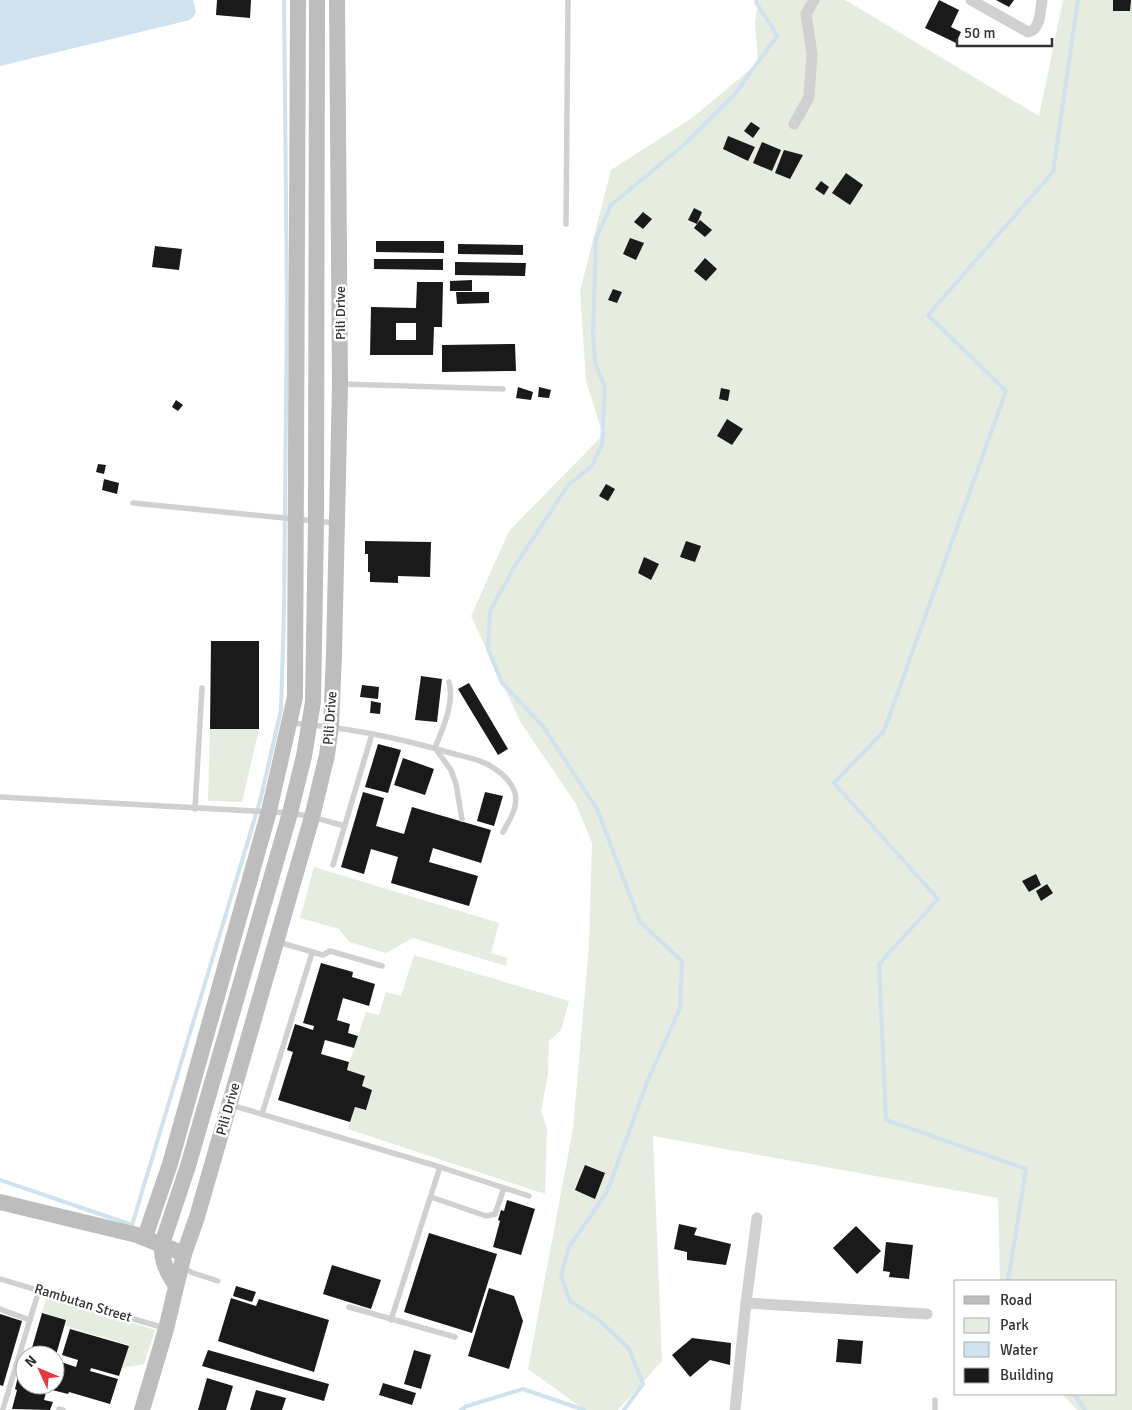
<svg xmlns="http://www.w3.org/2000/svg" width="1132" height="1410" viewBox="0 0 1132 1410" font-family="Signika,sans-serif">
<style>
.green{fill:#e6ecdf}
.water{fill:#cfe2ee}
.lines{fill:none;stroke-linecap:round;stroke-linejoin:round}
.stream{stroke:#cfe2ee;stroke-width:4}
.building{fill:#1a1a1a;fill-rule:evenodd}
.lane{stroke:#d0d0d0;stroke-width:5.5}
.street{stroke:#d0d0d0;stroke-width:11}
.secondary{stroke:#bdbdbd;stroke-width:16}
.labels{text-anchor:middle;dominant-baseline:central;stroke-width:5;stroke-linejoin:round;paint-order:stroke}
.street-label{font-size:14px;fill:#333;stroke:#fff}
</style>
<rect width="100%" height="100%" fill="#fff"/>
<g class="green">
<path d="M758,0H845L1039,116L1063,0H1132V1410H1077L1062,1394H1116V1281H1000L998,1198L653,1136L662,1361L618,1410H585L528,1369L573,1129L589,945L592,843L576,804L521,723L471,616L509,531L603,435L586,381L580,291L611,170L692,118L758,63L755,24Z"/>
<path d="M210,729H259L242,802L208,801Z"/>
<path d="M314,867L499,923L491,953L508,958L506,966L413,938L386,953L349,942L339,929L300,918Z"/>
<path d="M414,955L569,1001L561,1030L549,1041L548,1075L541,1111L547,1128L545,1194L348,1129L355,1107L366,1110L372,1090L362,1086L365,1076L347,1070L366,1012L379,1015L386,992L401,996Z"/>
<path d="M47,1295L155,1330L144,1364L122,1368L129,1345L65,1326L67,1320L42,1312Z"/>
</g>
<path class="water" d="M0,0H193L196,12L194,16L190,20L0,66Z"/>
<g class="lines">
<g class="stream">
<path d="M0,1180L132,1225L260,801L281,710L284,610L287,300L284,0"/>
<path d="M1008,1281L1026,1169L886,1120L879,964L938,899L834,783L884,731L1006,391L928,315L1053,172L1078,0"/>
<path d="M1074,1394L1085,1410"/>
<path d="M461,1410L467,1406L523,1389L584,1410"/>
<path d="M624,1410L643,1384L629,1349L599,1320L570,1301L561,1276L569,1247L607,1192L648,1080L680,1008L682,961L640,922L597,809L543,726L502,683L488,649L490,611L515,566L568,485L592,466L602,444L605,387L595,363L593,333L596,239L611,205L686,143L735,94L777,36L773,28L757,4L756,0"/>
</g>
</g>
<g class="building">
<path d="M217,0H251L250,18L216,15Z"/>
<path d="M939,0L959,10L951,27L961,32L956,43L925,28Z"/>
<path d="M996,0H1014L1009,7Z"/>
<path d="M1113,0H1131L1130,11H1113Z"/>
<path d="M751,122L760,128L753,138L744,131Z"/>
<path d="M728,136L755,147L748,161L723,149Z"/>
<path d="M762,142L781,150L772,171L753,163Z"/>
<path d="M784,150L803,155L790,179L775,173Z"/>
<path d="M846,173L863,185L850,205L832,193Z"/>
<path d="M821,181L829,187L824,195L815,189Z"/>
<path d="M694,208L702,212L697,224L688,220Z"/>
<path d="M643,212L652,219L643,229L634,222Z"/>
<path d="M700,220L712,230L705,237L694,228Z"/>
<path d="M630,238L644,243L636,260L623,254Z"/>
<path d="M376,241H444V253L376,252Z"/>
<path d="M458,244L523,245V255L458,254Z"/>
<path d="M155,246L182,249L179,270L152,267Z"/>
<path d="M705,258L717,269L706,281L694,271Z"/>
<path d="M374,259H443V270L374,269Z"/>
<path d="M455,262L526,263L525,276L455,275Z"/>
<path d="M472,280V291H450V281Z"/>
<path d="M417,282H443L442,327H434L433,355H370L371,307L416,308ZM396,323H416V340H396Z"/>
<path d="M613,289L622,292L617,303L608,300Z"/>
<path d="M456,292H489V303L457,304Z"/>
<path d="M515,344L516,371L442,372V345Z"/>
<path d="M518,387L533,392L531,400L516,398Z"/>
<path d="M539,387L551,390L549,398L538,397Z"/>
<path d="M721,388L730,390L728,401L719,399Z"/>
<path d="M176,400L183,405L178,411L172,407Z"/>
<path d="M727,419L743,429L732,445L717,436Z"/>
<path d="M98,464L106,465L104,474L96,472Z"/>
<path d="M104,479L119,483L117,494L102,490Z"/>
<path d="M606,484L615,489L608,501L599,496Z"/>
<path d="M365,541L431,542L430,577L398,576V583L370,582V572H368V554H365Z"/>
<path d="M686,541L701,546L695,562L680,557Z"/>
<path d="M644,557L659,564L651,580L638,573Z"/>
<path d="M211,641H259V729H210Z"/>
<path d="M421,676L442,679L437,722L415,720Z"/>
<path d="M469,683L508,749L498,755L458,689Z"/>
<path d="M362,685L379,687L378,699L360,697Z"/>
<path d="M371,701L381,703L380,714L370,713Z"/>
<path d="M378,744L401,750L388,793L365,787Z"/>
<path d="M403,758L434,769L425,795L394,785Z"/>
<path d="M363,792L384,798L376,826L404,834L412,807L491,830L481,863L433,848L429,862L478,876L469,906L391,883L398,857L371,849L364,874L341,867Z"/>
<path d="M485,792L503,796L494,826L477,821Z"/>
<path d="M1036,874L1041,885L1029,892L1022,881Z"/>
<path d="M1047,884L1053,893L1041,901L1036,891Z"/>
<path d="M321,963L353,972L352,977L375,984L369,1006L343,998L337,1020L350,1024L348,1033L358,1036L354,1048L325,1040L321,1054L349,1062L347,1070L365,1076L362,1086L372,1090L366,1110L355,1107L350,1122L278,1100L293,1052L287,1050L295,1024L313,1030L314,1026L303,1023Z"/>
<path d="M585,1165L605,1173L595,1199L575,1190Z"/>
<path d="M507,1200L535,1209L521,1255L493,1247L500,1221L498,1220L501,1210L504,1211Z"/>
<path d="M679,1224L697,1228L694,1235L731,1244L726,1265L687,1260V1252L674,1249Z"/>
<path d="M856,1226L881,1251L857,1274L833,1248Z"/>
<path d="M429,1233L497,1254L472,1333L404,1312Z"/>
<path d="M886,1242L913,1245L909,1279L889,1277L890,1272L883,1271Z"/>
<path d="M332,1265L381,1280L371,1309L323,1294Z"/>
<path d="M236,1286L256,1292L252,1302L233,1296Z"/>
<path d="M489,1288L514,1296L523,1321L509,1369L468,1356Z"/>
<path d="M231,1298L256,1306L259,1299L329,1320L314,1372L218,1341Z"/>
<path d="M42,1313L66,1320L56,1355L32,1348Z"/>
<path d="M0,1314L22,1321L3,1386L0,1385Z"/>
<path d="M70,1329L129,1346L119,1376L91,1368L90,1371L118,1379L110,1404L69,1392L68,1394L52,1390L61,1362L76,1367L78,1360L62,1355Z"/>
<path d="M692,1338L731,1343L730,1365L710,1360L690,1377L672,1355Z"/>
<path d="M838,1339L863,1341L861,1364L836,1362Z"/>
<path d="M208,1350L329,1384L324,1401L202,1366Z"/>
<path d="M414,1350L431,1355L421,1389L404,1384Z"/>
<path d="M24,1351L37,1354L25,1355V1385H48L44,1400L53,1402L50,1410L12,1409L17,1390L15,1389Z"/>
<path d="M207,1378L233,1386L226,1410H198Z"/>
<path d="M383,1383L416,1393L412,1405L379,1395Z"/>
<path d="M256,1390L286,1398L282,1410H250Z"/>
</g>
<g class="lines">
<g class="lane">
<path d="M566,224L568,0"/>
<path d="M342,384L503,389"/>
<path d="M133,503L335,523"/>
<path d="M449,682C455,703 442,730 435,748L451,770L456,784L462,819"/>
<path d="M290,723C343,727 396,737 447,752C460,756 475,758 487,764C498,770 509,778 514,790C520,805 510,819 503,832"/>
<path d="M0,797L290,813L312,817L345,826"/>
<path d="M195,809L202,688"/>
<path d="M333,865L372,734"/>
<path d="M278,942L323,955L330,951L382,966"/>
<path d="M231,1105L440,1167L529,1196"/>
<path d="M262,1114L312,953"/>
<path d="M431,1197L486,1216L495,1214L504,1188"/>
<path d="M183,1268L193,1273L218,1281"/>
<path d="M0,1279L164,1328"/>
<path d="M349,1307L455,1337"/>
<path d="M0,1309L30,1320"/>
<path d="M391,1320L440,1167"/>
<path d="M3,1409L39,1290"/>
<path d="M59,1409L63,1410"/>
<path d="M935,1410V1400"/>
</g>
<g class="street">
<path d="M971,0L1028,32C1041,29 1040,12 1042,0"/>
<path d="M794,124L809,97L812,54L806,14L814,0"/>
<path d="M746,1303L927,1314"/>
<path d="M735,1410L746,1303L757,1218"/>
</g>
<g class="secondary">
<path d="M0,1202L137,1235L184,1254"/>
<path d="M147,1238V1231L170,1164L269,811L295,697L298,0"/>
<path d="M176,1286C167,1272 161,1261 162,1244L188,1166L290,813L304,756L313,702L316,522L317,0"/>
<path d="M142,1410L166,1329L184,1254L197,1217L312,817L327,755L331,726L334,655L340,384L337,0"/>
</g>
</g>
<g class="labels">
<g class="street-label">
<text transform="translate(340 313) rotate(-90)">Pili Drive</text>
<text transform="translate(330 718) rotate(-86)">Pili Drive</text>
<text transform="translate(228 1109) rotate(-74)">Pili Drive</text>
<text transform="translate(83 1303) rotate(17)">Rambutan Street</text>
</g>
</g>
<rect x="954" y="1280" width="162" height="115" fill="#ffffff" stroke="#adadad"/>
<rect x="964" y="1296" width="25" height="8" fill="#bdbdbd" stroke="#adadad"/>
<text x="1000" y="1305" font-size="15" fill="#333333">Road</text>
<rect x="964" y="1318" width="25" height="15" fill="#e6ecdf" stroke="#adadad"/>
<text x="1000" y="1330" font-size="15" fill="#333333">Park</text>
<rect x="964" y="1342" width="25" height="15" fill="#cfe2ee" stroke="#adadad"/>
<text x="1000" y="1355" font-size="15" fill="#333333">Water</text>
<rect x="964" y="1368" width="25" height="15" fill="#1a1a1a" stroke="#adadad"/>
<text x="1000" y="1380" font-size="15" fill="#333333">Building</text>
<g transform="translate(40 1370) rotate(314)"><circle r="24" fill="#ffffff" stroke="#adadad"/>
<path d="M0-4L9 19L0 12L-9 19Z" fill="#e63946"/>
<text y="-8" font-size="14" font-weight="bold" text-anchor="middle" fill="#333333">N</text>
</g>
<path d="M957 38v8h95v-8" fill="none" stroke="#333333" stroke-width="2.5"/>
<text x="964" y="38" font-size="15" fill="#333333" stroke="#ffffff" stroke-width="4" paint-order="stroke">50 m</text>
</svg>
